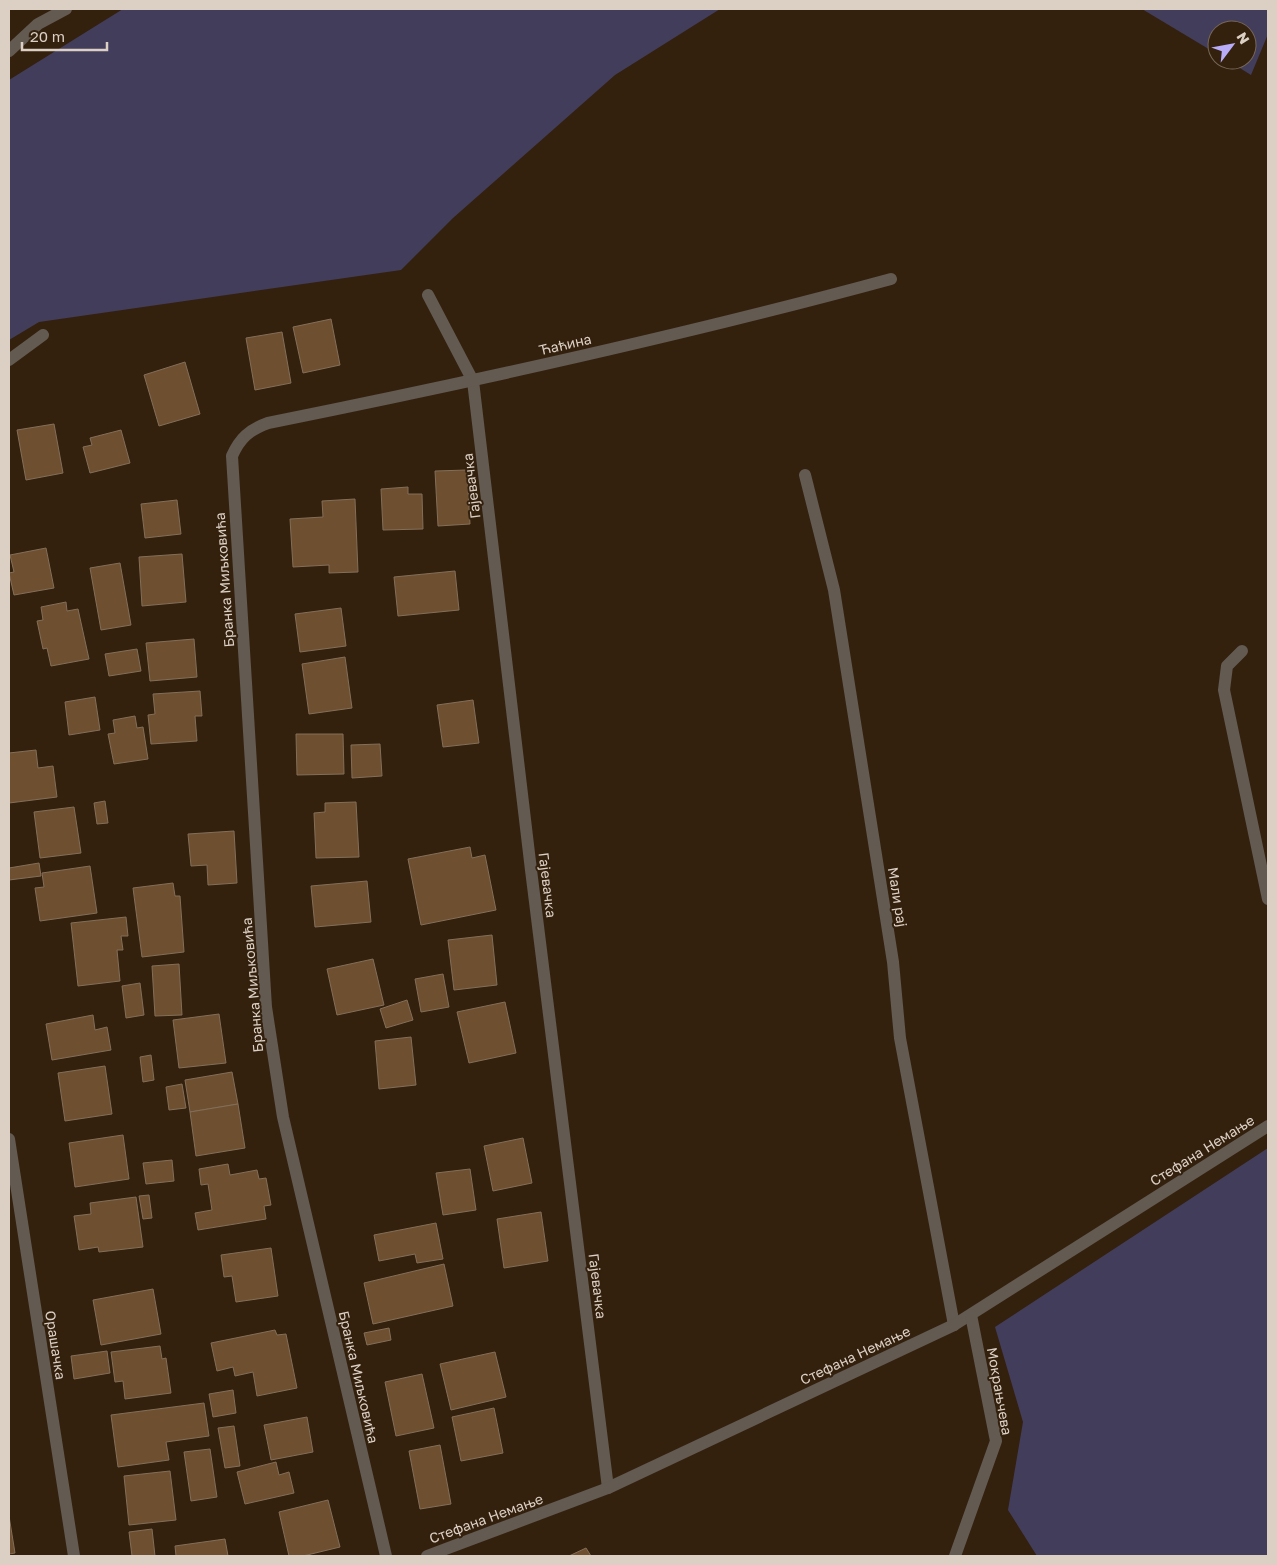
<svg xmlns="http://www.w3.org/2000/svg" width="1277" height="1565" viewBox="0 0 1277 1565" font-family="'Golos Text',sans-serif">
<style>
.green{fill:#433d5c}
.building{fill:#6e5031;stroke:#836e59}
.lines{fill:none;stroke-linecap:round;stroke-linejoin:round}
.minor{stroke:#635a51;stroke-width:12}
.labels{text-anchor:middle;dominant-baseline:central;stroke-width:4;stroke-linejoin:round;paint-order:stroke}
.street-label{font-size:14px;fill:#dcd0c5;stroke:#33210e}
</style>
<rect width="100%" height="100%" fill="#33210e"/>
<g class="green">
<path d="M123,9H720L615,75L453,218L401,270L39,322L9,340V80Z"/>
<path d="M1142,9H1268V34L1251,75L1227,60H1247V30H1217V54Z"/>
<path d="M1268,1148V1556H1037L1008,1510L1023,1422L995,1327Z"/>
</g>
<g class="building">
<path d="M331,319L340,365L303,373L293,327Z"/>
<path d="M282,332L291,383L255,390L246,338Z"/>
<path d="M185,362L200,414L159,426L144,375Z"/>
<path d="M54,424L63,473L26,480L17,430Z"/>
<path d="M121,430L130,463L90,473L83,447L92,445L90,438Z"/>
<path d="M467,470L470,524L438,526L435,471Z"/>
<path d="M408,487V494H422L423,529L383,530L381,489Z"/>
<path d="M355,499L358,572L329,573V565L293,567L290,519L323,517L322,501Z"/>
<path d="M177,500L181,534L145,538L141,504Z"/>
<path d="M46,548L54,588L14,595L9,573L14,572L10,555Z"/>
<path d="M182,554L186,602L142,606L139,557Z"/>
<path d="M120,563L131,625L101,630L90,568Z"/>
<path d="M455,571L459,610L398,616L394,577Z"/>
<path d="M66,602L67,611L78,609L89,659L51,666L47,648L43,649L37,621L43,620L41,607Z"/>
<path d="M341,608L346,646L300,652L295,614Z"/>
<path d="M194,639L197,677L150,681L146,643Z"/>
<path d="M137,649L141,671L109,676L105,654Z"/>
<path d="M345,657L352,708L309,714L302,664Z"/>
<path d="M200,691L202,716H195L197,741L151,744L148,715L155,714L153,694Z"/>
<path d="M95,697L100,730L69,735L65,702Z"/>
<path d="M473,700L479,743L443,747L437,705Z"/>
<path d="M135,716L137,728L143,727L148,759L114,764L108,734L115,733L113,720Z"/>
<path d="M296,734H343L344,774L297,775Z"/>
<path d="M380,744L382,776L352,778L351,745Z"/>
<path d="M36,750L38,768L53,766L57,797L9,803V753Z"/>
<path d="M105,801L108,823L97,824L94,803Z"/>
<path d="M356,802L359,857L316,858L314,813L325,812V803Z"/>
<path d="M74,807L81,853L40,858L34,812Z"/>
<path d="M234,831L237,883L208,885L207,865L191,866L188,834Z"/>
<path d="M470,847L472,858L485,855L496,910L421,925L408,859Z"/>
<path d="M39,863L41,876L9,880V868Z"/>
<path d="M90,866L97,913L40,921L35,888L44,887L42,873Z"/>
<path d="M367,881L371,922L315,927L311,886Z"/>
<path d="M173,883L175,896H180L184,952L142,957L133,888Z"/>
<path d="M126,917L128,936H121L123,950H117L120,981L78,986L71,923Z"/>
<path d="M492,935L497,985L454,990L448,940Z"/>
<path d="M373,959L384,1005L337,1015L327,969Z"/>
<path d="M179,964L182,1015L155,1016L152,966Z"/>
<path d="M443,974L449,1007L421,1012L415,979Z"/>
<path d="M140,983L144,1015L126,1018L122,986Z"/>
<path d="M407,1000L413,1020L386,1028L380,1009Z"/>
<path d="M505,1002L516,1053L469,1063L457,1012Z"/>
<path d="M219,1014L226,1063L179,1068L173,1020Z"/>
<path d="M93,1015L95,1030L107,1027L111,1050L52,1060L46,1024Z"/>
<path d="M411,1037L416,1085L379,1089L375,1041Z"/>
<path d="M151,1055L154,1080L143,1082L140,1057Z"/>
<path d="M105,1066L112,1114L65,1121L58,1073Z"/>
<path d="M232,1072L238,1104L190,1112L185,1080Z"/>
<path d="M182,1084L186,1108L169,1110L166,1087Z"/>
<path d="M238,1104L245,1148L196,1156L190,1112Z"/>
<path d="M123,1135L129,1179L75,1187L69,1143Z"/>
<path d="M523,1138L532,1183L493,1191L484,1146Z"/>
<path d="M172,1160L174,1181L146,1184L143,1163Z"/>
<path d="M228,1164L230,1175L257,1170L259,1179L266,1178L271,1205L264,1206L266,1219L198,1230L195,1213L212,1210L208,1184L201,1185L199,1169Z"/>
<path d="M470,1169L476,1210L443,1215L436,1173Z"/>
<path d="M149,1195L152,1218L143,1219L139,1196Z"/>
<path d="M136,1197L143,1247L99,1252L98,1247L79,1250L74,1216L91,1214L90,1203Z"/>
<path d="M541,1212L548,1261L504,1268L497,1219Z"/>
<path d="M436,1223L443,1259L417,1263L415,1254L379,1261L374,1235Z"/>
<path d="M271,1248L278,1296L236,1302L232,1276L224,1277L221,1255Z"/>
<path d="M444,1264L453,1306L373,1324L364,1283Z"/>
<path d="M153,1289L161,1334L101,1345L93,1300Z"/>
<path d="M389,1328L391,1340L367,1345L364,1333Z"/>
<path d="M275,1330L277,1335L286,1334L297,1388L257,1396L253,1372L235,1376L233,1367L217,1371L211,1343Z"/>
<path d="M160,1346L162,1359L166,1358L171,1393L125,1399L123,1381L115,1382L111,1352Z"/>
<path d="M107,1351L110,1373L74,1379L71,1356Z"/>
<path d="M495,1352L506,1397L451,1410L440,1364Z"/>
<path d="M422,1374L434,1428L396,1436L385,1382Z"/>
<path d="M233,1390L236,1413L213,1417L209,1394Z"/>
<path d="M204,1403L209,1436L166,1442L169,1460L118,1467L111,1415Z"/>
<path d="M494,1408L503,1453L461,1461L452,1417Z"/>
<path d="M307,1417L313,1452L271,1460L264,1425Z"/>
<path d="M234,1426L240,1466L225,1468L218,1428Z"/>
<path d="M440,1445L451,1504L420,1509L409,1451Z"/>
<path d="M210,1449L217,1497L191,1501L184,1452Z"/>
<path d="M276,1462L279,1475L289,1472L294,1493L245,1504L237,1472Z"/>
<path d="M170,1471L176,1520L129,1525L124,1476Z"/>
<path d="M328,1500L340,1547L303,1556H289L279,1512Z"/>
<path d="M9,1516L15,1553L9,1554Z"/>
<path d="M152,1529L155,1556H132L129,1532Z"/>
<path d="M225,1539L228,1556H176L175,1546Z"/>
<path d="M586,1548L591,1556H569Z"/>
</g>
<g class="lines">
<g class="minor">
<path d="M9,51L38,24L66,9"/>
<path d="M428,295L473,381L531,870L608,1488"/>
<path d="M9,360L43,335"/>
<path d="M805,475L834,590L893,962L900,1038L954,1325"/>
<path d="M1242,651L1227,666L1224,690L1268,899"/>
<path d="M9,1139L74,1556"/>
<path d="M386,1556L283,1117L266,1007L232,456C240,438 249,430 268,423C477,381 685,335 891,279"/>
<path d="M427,1556L608,1488L954,1325L1268,1126"/>
<path d="M955,1556L996,1441L971,1315"/>
</g>
</g>
<g class="labels">
<g class="street-label">
<text transform="translate(565 344) rotate(-13)">Ћаћина</text>
<text transform="translate(471 486) rotate(-97)">Гајевачка</text>
<text transform="translate(224 580) rotate(-94)">Бранка Миљковића</text>
<text transform="translate(548 885) rotate(83)">Гајевачка</text>
<text transform="translate(898 897) rotate(81)">Мали рај</text>
<text transform="translate(252 985) rotate(-95)">Бранка Миљковића</text>
<text transform="translate(1202 1150) rotate(-32)">Стефана Немање</text>
<text transform="translate(598 1286) rotate(83)">Гајевачка</text>
<text transform="translate(56 1345) rotate(81)">Орашачка</text>
<text transform="translate(855 1355) rotate(-25)">Стефана Немање</text>
<text transform="translate(359 1377) rotate(77)">Бранка Миљковића</text>
<text transform="translate(1000 1391) rotate(80)">Мокрањчева</text>
<text transform="translate(486 1518) rotate(-20)">Стефана Немање</text>
</g>
</g>
<rect width="1277" height="1565" fill="none" stroke="#dcd0c5" stroke-width="20"/>
<g transform="translate(1232 45) rotate(58)"><circle r="24" fill="#33210e" stroke="#776757"/>
<path d="M0-4L9 19L0 12L-9 19Z" fill="#b8abf7"/>
<text y="-8" font-size="14" font-weight="bold" text-anchor="middle" fill="#dcd0c5">N</text>
</g>
<path d="M22 42v8h85v-8" fill="none" stroke="#dcd0c5" stroke-width="2.5"/>
<text x="30" y="42" font-size="15" fill="#dcd0c5" stroke="#33210e" stroke-width="4" paint-order="stroke">20 m</text>
</svg>
